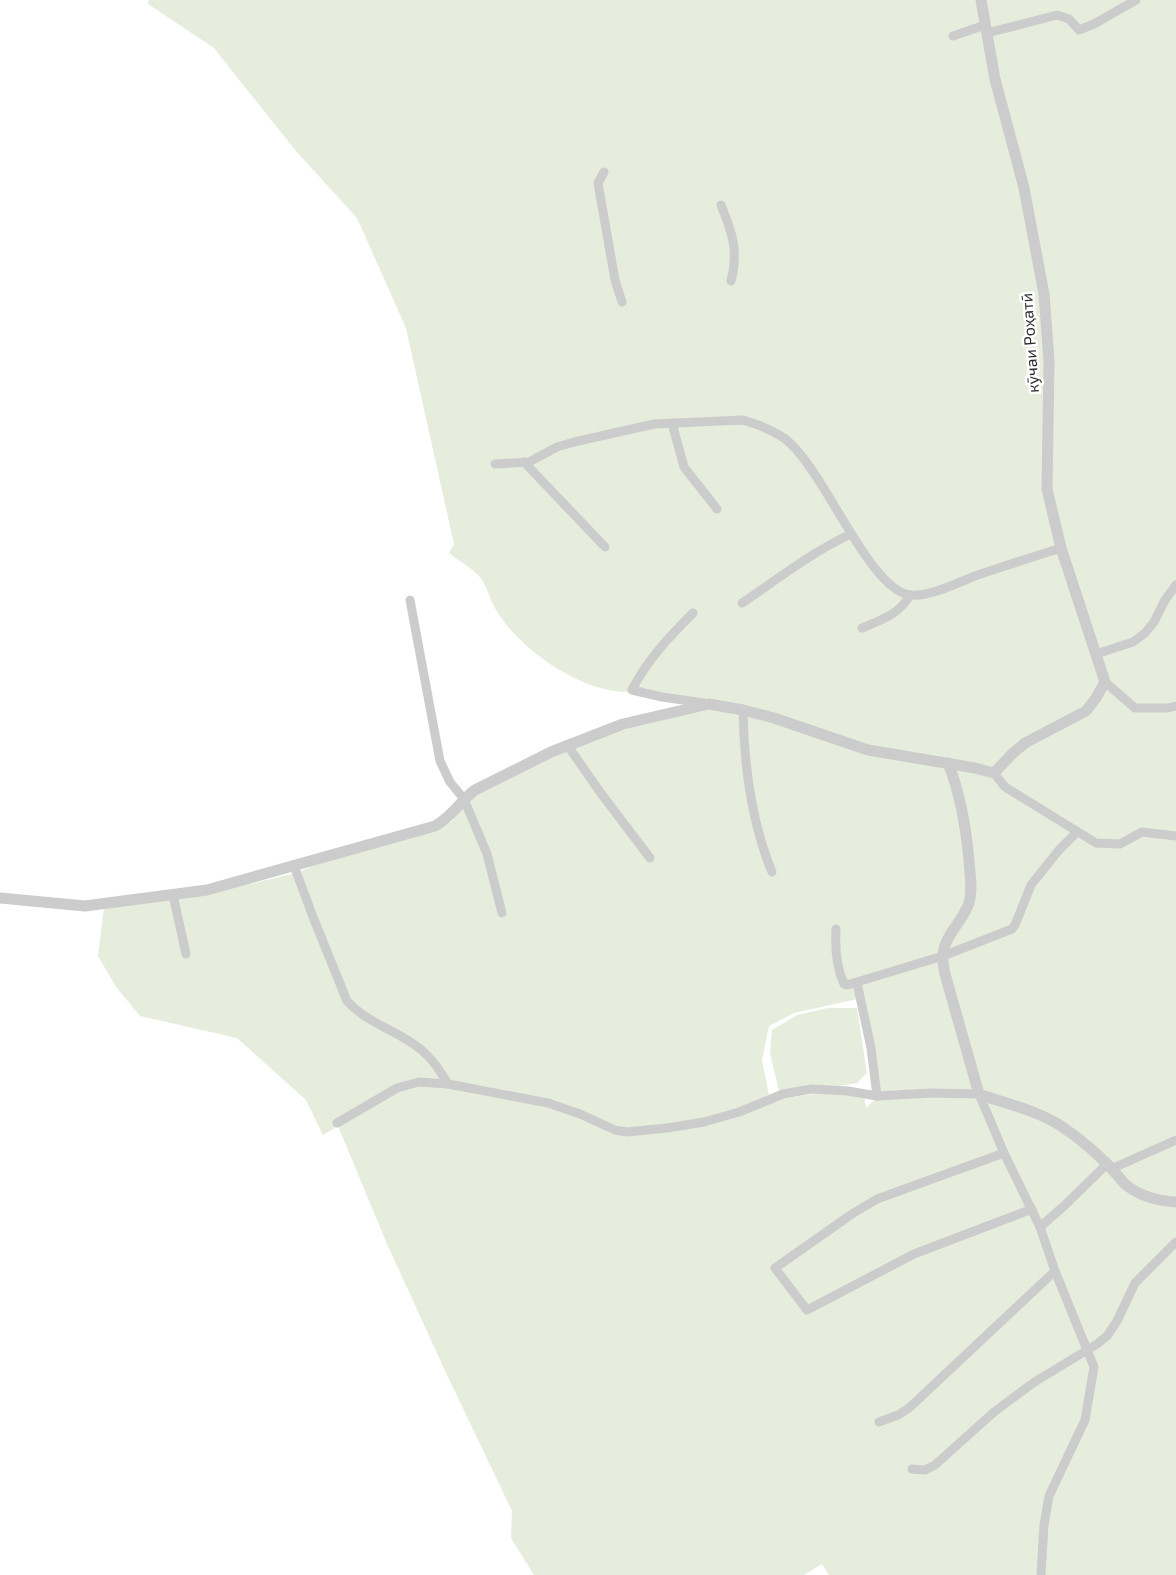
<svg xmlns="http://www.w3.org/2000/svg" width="1176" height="1575" viewBox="0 0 1176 1575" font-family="'Exo 2',sans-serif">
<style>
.green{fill:#e6eddd;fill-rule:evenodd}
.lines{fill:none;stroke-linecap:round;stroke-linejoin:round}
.minor{stroke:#ccc;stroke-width:9}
.tertiary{stroke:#ccc;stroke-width:11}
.labels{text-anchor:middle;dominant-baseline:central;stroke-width:5;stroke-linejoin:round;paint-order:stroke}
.street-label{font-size:16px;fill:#2f2f2f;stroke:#fff}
</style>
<rect width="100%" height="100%" fill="#fff"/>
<g class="green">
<path d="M149,0H1176V1575H829L822,1564L804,1575H534L511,1538L512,1511L447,1375L387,1244L338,1126L323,1135L306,1100L237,1038L140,1016L116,987L98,956L104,908L208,894L296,873L330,859L426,833L451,822L480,788L545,754L706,703L663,695L646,688C641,689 636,692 631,692C583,694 521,651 496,610C490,600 487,585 479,576C470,567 458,560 449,553L454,544L406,328L357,218L295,150L214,48L148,4ZM862,998L878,1096L866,1108L864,1096L845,1090L770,1100L762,1060L769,1026L794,1013Z"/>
<path d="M828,1008H857L867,1073L857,1083L815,1090L779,1091L770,1053L772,1030L797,1015Z"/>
</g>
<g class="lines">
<g class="minor">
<path d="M987,33L1057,15L1069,19L1079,30L1094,24L1136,0"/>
<path d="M953,36L985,25"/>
<path d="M604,172L598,183L615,280L622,302"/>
<path d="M721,205C732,232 739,251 731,281"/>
<path d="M672,423L684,467L717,509"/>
<path d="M524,462L605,547"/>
<path d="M495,464L529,462L557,447L574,442L654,424L743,420C757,424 772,430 784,438C824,467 868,590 910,595C930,597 957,583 975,576C1004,566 1033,557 1061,548"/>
<path d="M410,600L440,761L450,782L464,799L487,854L502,913"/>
<path d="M742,603C778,579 812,552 851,534"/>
<path d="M693,613C670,636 647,660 632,690L662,697L704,703"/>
<path d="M862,628C881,620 900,614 910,595"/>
<path d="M1096,654L1133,642L1145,633L1154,622L1165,600L1176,585"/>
<path d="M1105,682L1135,708H1168L1176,706"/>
<path d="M743,710C744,765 751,821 772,872"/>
<path d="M568,746L600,792L650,858"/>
<path d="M994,773L1005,787L1096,843L1120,844L1142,832L1176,836"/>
<path d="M294,866L313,917L347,1001C367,1023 396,1030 419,1048C432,1058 440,1071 448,1084"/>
<path d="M173,895L186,954"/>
<path d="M836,929C835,947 836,967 844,984L847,985L943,956L1012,929L1015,925L1031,885L1059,850L1077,832"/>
<path d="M857,983L871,1048L877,1096"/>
<path d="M337,1123L397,1088L419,1082L448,1084L548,1103L580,1114L615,1130L627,1132L667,1128L704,1122L739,1112L783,1094L812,1089L848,1091L877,1096L930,1093L979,1094L1004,1153L1040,1227L1055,1271L1094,1367L1085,1420L1049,1496L1044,1525L1041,1575"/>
<path d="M1004,1153L877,1199L852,1214L775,1268L807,1310L914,1254L1032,1209"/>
<path d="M1111,1169L1176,1140"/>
<path d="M1040,1227L1064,1206L1107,1164"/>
<path d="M879,1422L898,1415L909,1408L1055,1271"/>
<path d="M912,1469L925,1470L935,1465L994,1412L1033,1383L1097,1344L1107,1336L1117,1321L1135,1283L1176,1242"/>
</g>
<g class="tertiary">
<path d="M948,763C961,795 966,827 969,861C970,875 973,889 969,903C963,921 944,936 943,955C942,961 944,968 945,974L979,1094C1006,1104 1037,1110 1061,1126C1076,1136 1092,1149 1105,1162C1113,1169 1119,1178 1126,1185C1140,1196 1159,1201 1176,1202"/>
<path d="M0,898L85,906L207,890L435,826C453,816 459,802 475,790L551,752L623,724L709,704L743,710L774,718L868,750L975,768L994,773L1012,754L1025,743L1086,711L1096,698L1105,682L1061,548L1047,489L1049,361L1044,294L1024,188L995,79L981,0"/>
</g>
</g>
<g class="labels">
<g class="street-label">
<text transform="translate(1029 343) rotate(-94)">кӯчаи Роҳатӣ</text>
</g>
</g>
</svg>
